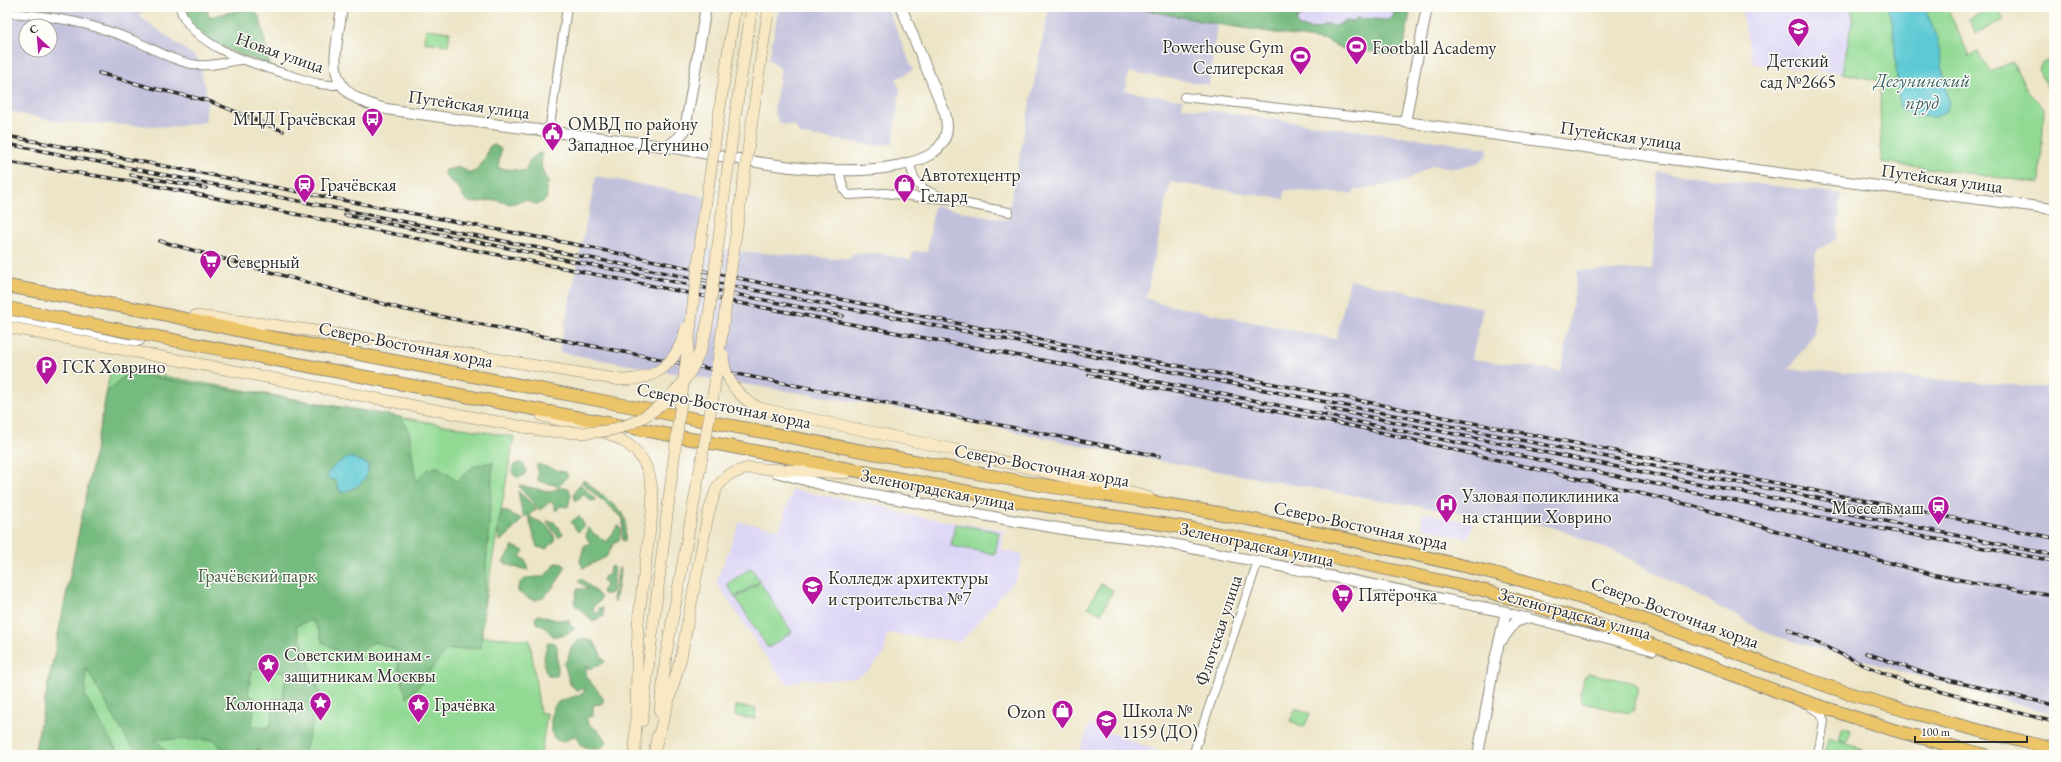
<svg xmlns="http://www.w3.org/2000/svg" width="2061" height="762" viewBox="0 0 2061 762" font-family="'EB Garamond',serif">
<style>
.built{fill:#ddd5f6}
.industrial{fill:#c2c1dc;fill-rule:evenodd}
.green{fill:#92da94;stroke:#5e8260}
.forest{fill:#75ba7e;stroke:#507254;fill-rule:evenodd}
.water{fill:#5dc9d4;stroke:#447a80}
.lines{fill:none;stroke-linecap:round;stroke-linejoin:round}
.minor-casing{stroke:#8c8879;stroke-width:10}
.tertiary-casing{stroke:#8c8879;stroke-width:12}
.secondary-casing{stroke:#8c8879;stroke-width:12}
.primary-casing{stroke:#8c8879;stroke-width:14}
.minor{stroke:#fff;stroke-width:8}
.tertiary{stroke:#fff;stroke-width:10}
.secondary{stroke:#f8e8c3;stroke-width:11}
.primary{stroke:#edc569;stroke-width:12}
.rail-casing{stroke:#2b2b2b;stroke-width:3.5}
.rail{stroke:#fdfcf7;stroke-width:2;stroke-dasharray:6;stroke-linecap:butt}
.secondary-bridge-casing{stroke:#8c8879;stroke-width:12;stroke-linecap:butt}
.primary-bridge-casing{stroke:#8c8879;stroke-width:14;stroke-linecap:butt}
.secondary-bridge{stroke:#f8e8c3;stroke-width:11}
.primary-bridge{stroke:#edc569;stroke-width:12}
.labels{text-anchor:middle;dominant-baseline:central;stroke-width:3;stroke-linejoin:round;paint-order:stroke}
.poi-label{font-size:18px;fill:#2b2b2b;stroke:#fdfcf7;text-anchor:start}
.street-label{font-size:18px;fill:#2b2b2b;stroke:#fdfcf7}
.park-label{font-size:18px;fill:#4a604a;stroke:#fdfcf7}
.water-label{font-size:19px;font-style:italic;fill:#3c6266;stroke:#fdfcf7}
</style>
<rect width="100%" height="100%" fill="#fdfcf7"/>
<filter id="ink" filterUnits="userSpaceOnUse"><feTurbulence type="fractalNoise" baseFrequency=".025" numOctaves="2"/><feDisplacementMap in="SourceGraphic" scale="8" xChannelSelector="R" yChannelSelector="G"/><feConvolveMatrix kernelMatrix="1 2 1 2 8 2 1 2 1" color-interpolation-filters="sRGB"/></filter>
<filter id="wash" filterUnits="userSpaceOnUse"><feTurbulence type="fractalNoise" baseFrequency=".012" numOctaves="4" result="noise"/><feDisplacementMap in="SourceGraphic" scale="16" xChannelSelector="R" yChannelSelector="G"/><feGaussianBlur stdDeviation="0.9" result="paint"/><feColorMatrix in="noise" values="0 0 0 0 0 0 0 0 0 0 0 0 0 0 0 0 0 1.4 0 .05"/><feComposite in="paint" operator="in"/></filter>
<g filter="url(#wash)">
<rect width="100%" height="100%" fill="#ede5c7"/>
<g class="built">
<path d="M945,7H988L987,14Z"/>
<path d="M1129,7H1411L1402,56L1341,48L1327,41L1217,24Z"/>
<path d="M1741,7H1850L1853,16L1842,73L1753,64Z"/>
<path d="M792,490L878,505L908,515L1004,530L1001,550L1023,554L1017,577L961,642L887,633L884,654L869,670L855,678L822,681L805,678L791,684L784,681L768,660L716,582L740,522L780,529Z"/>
<path d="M1423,512L1473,523L1468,539L1421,527Z"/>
<path d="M1089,725L1169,755H1078Z"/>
</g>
<g class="industrial">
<path d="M7,7H145L139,16L198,59L208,98L205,122L173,127L59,122L7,111ZM26,26H50V50H26Z"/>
<path d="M779,7H887L913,70L896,79L900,90L893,143L880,146L803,135L799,133L795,126L780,124L774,111L781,69L769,59Z"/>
<path d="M1049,7H1129L1217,24L1209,85L1128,72L1125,91L1183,100L1182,107L1488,148L1487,155L1480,162L1457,168L1432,165L1404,182L1356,190L1352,194L1285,190L1284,199L1170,182L1146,298L1159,303L1336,339L1350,280L1483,308L1472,359L1561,371L1578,270H1652L1658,172L1842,194L1836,239L1816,251L1811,292L1815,309L1814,334L1789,369L2054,388V714L1771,635L1622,555L1553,527L1391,502L1127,455L927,413L673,373L559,352L596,176L707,197L699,248L839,259L840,258L851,259L852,254L877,253L911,260L913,251L927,252L934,206L1007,220Z"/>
</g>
<g class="green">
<path d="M1850,7H1947L1969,56L1978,52L1990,72L2013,62L2027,91L2044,108L2040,183L1881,162L1880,81L1842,73L1853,16Z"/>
<path d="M1993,7H1998L2004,20L1976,33L1969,19Z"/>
<path d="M426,29L450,32L448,45L424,42Z"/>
<path d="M2054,57V93L2048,90L2039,71L2041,64Z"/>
<path d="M111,367L514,437L479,636L530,640L540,713H547L541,755H34L98,440Z"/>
<path d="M955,524L999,532L995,554L951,546Z"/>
<path d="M751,568L760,581L735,597L727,584Z"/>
<path d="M760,582L792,632L768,648L736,598Z"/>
<path d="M1101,584L1113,590L1101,614L1088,607Z"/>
<path d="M1589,673L1635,683L1638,686L1634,710L1629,713L1583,703L1580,700L1584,677Z"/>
<path d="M736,706L756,708L755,719L735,716Z"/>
<path d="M1296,708L1310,714L1304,727L1290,721Z"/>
<path d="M1842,727L1851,730L1847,743L1838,740Z"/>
<path d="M1829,738L1862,749L1860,755H1823Z"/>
</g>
<g class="forest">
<path d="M182,7H207L209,17L250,8L260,17L270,65C243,56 213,47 193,26C188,21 185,13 182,7Z"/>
<path d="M1129,7H1309L1306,13L1296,20L1299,27L1315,29L1328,25L1335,26L1346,21L1354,22L1356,18L1389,20C1394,17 1395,12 1392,7H1411L1402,56L1341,48L1327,41L1217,24Z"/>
<path d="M495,145L501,149L498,168L525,171L530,160L539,153L543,155C539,165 543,175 549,183L546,186L547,198C540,206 534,205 526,200L510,204L495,200L470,203L464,198L458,187L452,183L444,174L445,170L460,167L470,173L478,170C480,163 484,161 486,156C488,152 487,150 490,146Z"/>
<path d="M128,373L401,417L409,432L416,481L428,469L438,467L457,481L474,466L493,462L481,648L446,650L419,686L407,698L399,671L396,649L374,642L351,658L322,642L319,631L312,620L296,626L320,693L304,755H259L258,749L250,755H226L215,740L155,739L169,755H139L129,743L86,668L85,696L116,749L115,755H34L107,391ZM351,457L368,464L341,493L335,480ZM252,668L286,672L283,699H273L272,721L269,728L252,726L255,698L248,695Z"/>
<circle cx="519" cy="470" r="7"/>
<path d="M537,464L567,473L568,476L559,486L538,481Z"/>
<path d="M584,480L622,512L626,521L625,541L622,540L623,520L621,515L620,516L581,482Z"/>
<path d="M580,484L596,500L591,501L582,493L580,499L575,500L574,493Z"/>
<path d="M519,485L551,492L558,488H568L571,494L568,507L560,506L556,511L553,503L550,502L540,510L520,488Z"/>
<path d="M518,491L537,509L530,514L531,518C543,523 553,526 555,541L546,549L537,547L529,518L527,515L525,517L522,513Z"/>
<path d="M503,510L522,519L509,534L500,541C496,532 498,519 503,510Z"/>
<path d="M579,516L585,526L578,532L571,522Z"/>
<path d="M547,521L554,522L563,534L558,537Z"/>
<path d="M618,525L621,530L619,540L615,542L606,557L583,568L580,561L584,546L590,543L586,536L588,527L593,533L607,542Z"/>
<path d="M513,546L524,551L520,556L525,560L529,570L513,567L503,562Z"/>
<path d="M556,563L563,564L565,567C562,576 546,600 536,600C529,600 524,595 518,592C517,576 533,577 544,577Z"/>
<path d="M612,566L615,569L612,592L609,594H603L602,591L606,586L603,580L605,576L609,575L610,567Z"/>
<path d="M619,567L621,569L615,602L613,600Z"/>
<path d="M581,578L601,597L600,601L594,605L593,612L595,614L599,611V608H603L604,616L593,621L574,604L577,589H588L578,581Z"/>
<path d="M539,615L556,620H569V624L575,629L562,636H553L546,628L536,623L535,618Z"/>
<path d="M581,638L594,642L605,662L589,669L587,665C582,681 599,687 604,701L601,704L593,705V716L586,718C588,728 602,729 606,743L600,749H592L580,745L577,735L563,742C560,741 555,740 553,736C549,730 551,707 557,703C565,697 578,698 585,691V689L576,690L570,684L564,663L568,659L571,647Z"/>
<path d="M551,642L556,644L557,647L558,672L557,676H549C541,668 544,653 548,643Z"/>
</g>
<g class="water">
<path d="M1887,7H1924L1936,34L1949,101C1948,126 1911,117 1899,107L1893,26Z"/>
<path d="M351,457L368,464C370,481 355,489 341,493L335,480L329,479L327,476C333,464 340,461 351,457Z"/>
</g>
</g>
<g filter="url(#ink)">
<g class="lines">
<defs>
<g id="minor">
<path d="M180,7C189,46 256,65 290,75C306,80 323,88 341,84"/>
<path d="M7,13C51,15 95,24 135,41C155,49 176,63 198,65C211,67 228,61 241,60"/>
<path d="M1184,97L1405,122"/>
<path d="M549,132L567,7"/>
<path d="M909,162C912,170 913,180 919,185C936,201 986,207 1009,212"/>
<path d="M839,171L844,190L848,195L885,193L918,197L947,199"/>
<path d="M7,318L132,344L140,341L142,336L141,330"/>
<path d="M1506,612L1653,651"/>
<path d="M1812,708L1821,713L1824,721L1818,755"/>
<path d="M1193,755L1258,561"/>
</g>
<g id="tertiary">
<path d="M342,7C335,61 320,93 386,109C434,116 482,123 530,129C576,135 622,140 668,147C737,158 814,177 884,168C917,163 956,154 945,113L901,7"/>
<path d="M1427,7L1405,122L1641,155L2054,209"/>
<path d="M667,147L679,137L685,130L706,7"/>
<path d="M776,472L827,486L1010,520L1075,531L1152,540L1506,612L1494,664L1478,755"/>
<path d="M1502,640L1515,622L1527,618"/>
</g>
<g id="secondary">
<path d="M761,58L769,7"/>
<path d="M195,316L266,324"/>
<path d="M542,416C601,431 659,434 652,512L638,623L635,755"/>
<path d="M956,450L1148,497"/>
<path d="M660,712L666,655"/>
<path d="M642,721L650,652"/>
<path d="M656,744L681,658L708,515L717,487L728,475L748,468L846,473"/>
<path d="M654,755L657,737"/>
</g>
<g id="primary">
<path d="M7,286L148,311L265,336C516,383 767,434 1018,481C1079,492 1140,499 1201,510C1295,527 1388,548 1481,570C1589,595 1692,638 1796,675C1880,706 1967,728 2054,749"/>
<path d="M261,357L1022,502L1194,529L1309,552L1483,590L1599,625L1798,699L1890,729L1984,755"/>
</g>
</defs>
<use href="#minor" class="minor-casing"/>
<use href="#tertiary" class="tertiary-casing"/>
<use href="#secondary" class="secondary-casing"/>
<use href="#primary" class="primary-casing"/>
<use href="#minor" class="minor"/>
<use href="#tertiary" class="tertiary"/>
<use href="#secondary" class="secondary"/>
<use href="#primary" class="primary"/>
<defs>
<g id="rail">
<path d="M99,73L152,88L209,101L283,131"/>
<path d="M7,136L573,244L985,329L1342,397L2054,538"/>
<path d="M7,144L1899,514"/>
<path d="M7,162L136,182L718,299L1263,402L1775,509L2054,561"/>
<path d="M131,175L206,188"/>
<path d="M345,215L843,316"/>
<path d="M160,241L402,309L1159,456"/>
<path d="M1089,375L1362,428L1694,506L1837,549L1931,574L1981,584L2054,595"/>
<path d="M1325,408L2054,555"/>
<path d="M1788,629L1866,666L1906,682L2054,722"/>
<path d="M1866,653L1935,677L2054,705"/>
</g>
</defs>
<use href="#rail" class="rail-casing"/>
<use href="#rail" class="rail"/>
<defs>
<g id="secondary-bridge">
<path d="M266,324L412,345L621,380C657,380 677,363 686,328"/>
<path d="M7,327L539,430C558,432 577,434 596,432C640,429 681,396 698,356C707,334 710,309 713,285C716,258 720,231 723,204C732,138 741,73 752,7"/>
<path d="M723,355C724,379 738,397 759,408L956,450"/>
<path d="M650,652L705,208L735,7"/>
<path d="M666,655L712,403L761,58"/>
</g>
<path id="primary-bridge" d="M7,308L261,357"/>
</defs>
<use href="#secondary-bridge" class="secondary-bridge-casing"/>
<use href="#primary-bridge" class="primary-bridge-casing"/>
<use href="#secondary-bridge" class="secondary-bridge"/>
<use href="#primary-bridge" class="primary-bridge"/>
</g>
</g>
<defs>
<symbol id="school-pin" viewBox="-11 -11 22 30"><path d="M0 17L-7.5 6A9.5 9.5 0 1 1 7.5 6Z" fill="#b5179e" stroke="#fdfcf7"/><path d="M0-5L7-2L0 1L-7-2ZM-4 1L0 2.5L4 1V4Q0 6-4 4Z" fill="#fff"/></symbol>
<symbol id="stadium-pin" viewBox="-11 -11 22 30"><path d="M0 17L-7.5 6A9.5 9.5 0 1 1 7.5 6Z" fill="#b5179e" stroke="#fdfcf7"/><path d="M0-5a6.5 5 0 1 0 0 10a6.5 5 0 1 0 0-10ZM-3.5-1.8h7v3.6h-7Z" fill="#fff"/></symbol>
<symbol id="bus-pin" viewBox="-11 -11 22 30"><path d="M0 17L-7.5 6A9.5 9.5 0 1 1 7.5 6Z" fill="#b5179e" stroke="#fdfcf7"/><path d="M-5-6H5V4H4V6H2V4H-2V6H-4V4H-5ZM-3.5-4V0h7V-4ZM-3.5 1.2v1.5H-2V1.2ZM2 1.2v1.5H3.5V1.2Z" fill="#fff"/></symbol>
<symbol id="civic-pin" viewBox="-11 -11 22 30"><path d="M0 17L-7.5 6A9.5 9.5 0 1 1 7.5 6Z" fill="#b5179e" stroke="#fdfcf7"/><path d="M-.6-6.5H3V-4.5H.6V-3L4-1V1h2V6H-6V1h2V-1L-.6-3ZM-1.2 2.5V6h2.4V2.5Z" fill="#fff"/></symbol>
<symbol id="station-pin" viewBox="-11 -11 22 30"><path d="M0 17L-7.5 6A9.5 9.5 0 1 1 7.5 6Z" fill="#b5179e" stroke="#fdfcf7"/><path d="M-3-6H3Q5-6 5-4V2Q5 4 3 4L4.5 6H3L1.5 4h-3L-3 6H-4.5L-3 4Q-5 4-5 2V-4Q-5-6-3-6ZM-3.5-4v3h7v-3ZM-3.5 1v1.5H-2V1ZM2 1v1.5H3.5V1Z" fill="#fff"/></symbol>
<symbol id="shop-pin" viewBox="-11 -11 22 30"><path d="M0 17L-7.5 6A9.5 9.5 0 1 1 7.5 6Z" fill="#b5179e" stroke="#fdfcf7"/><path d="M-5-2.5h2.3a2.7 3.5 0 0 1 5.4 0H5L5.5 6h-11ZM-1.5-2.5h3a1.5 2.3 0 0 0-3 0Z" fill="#fff"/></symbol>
<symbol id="supermarket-pin" viewBox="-11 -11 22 30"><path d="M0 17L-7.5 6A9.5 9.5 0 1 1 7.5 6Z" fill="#b5179e" stroke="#fdfcf7"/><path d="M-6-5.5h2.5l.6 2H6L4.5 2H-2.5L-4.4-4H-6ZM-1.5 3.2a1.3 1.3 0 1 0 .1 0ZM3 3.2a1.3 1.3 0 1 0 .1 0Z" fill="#fff"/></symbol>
<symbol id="parking-pin" viewBox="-11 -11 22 30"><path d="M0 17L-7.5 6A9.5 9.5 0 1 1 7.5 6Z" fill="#b5179e" stroke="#fdfcf7"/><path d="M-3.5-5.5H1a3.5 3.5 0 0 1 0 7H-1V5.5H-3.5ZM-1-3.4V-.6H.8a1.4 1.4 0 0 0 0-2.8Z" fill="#fff"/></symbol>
<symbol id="hospital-pin" viewBox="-11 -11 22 30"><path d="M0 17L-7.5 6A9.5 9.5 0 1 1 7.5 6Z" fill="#b5179e" stroke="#fdfcf7"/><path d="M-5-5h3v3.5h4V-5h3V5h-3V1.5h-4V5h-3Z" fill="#fff"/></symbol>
<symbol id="university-pin" viewBox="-11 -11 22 30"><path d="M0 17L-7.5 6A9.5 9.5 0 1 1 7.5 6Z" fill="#b5179e" stroke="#fdfcf7"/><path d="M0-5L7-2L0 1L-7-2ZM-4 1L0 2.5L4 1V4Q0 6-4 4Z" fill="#fff"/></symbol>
<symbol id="sight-pin" viewBox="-11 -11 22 30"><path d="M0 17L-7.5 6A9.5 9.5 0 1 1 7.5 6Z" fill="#b5179e" stroke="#fdfcf7"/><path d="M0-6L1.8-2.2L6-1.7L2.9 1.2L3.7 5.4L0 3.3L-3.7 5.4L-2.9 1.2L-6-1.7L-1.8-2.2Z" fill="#fff"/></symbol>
</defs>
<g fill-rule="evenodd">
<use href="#school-pin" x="1786" y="16" width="25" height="34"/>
<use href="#stadium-pin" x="1344" y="34" width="25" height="34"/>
<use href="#stadium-pin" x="1288" y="44" width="25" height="34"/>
<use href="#bus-pin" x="360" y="106" width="25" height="34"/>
<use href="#civic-pin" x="540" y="120" width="25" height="34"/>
<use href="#station-pin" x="292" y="172" width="25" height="34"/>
<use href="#shop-pin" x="892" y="172" width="25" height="34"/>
<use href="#supermarket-pin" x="198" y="248" width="25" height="34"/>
<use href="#parking-pin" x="34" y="354" width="25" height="34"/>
<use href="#hospital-pin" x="1434" y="492" width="25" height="34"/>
<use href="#station-pin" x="1926" y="494" width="25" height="34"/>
<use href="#university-pin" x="800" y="574" width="25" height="34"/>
<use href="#supermarket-pin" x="1330" y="582" width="25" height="34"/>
<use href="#sight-pin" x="256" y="652" width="25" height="34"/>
<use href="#sight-pin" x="308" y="690" width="25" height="34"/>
<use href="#sight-pin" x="406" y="692" width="25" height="34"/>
<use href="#shop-pin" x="1050" y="698" width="25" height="34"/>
<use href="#school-pin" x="1094" y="708" width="25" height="34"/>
</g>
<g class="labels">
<g class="poi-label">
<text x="1284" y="46" text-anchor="end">Powerhouse Gym<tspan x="1284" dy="21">Селигерская</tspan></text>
<text x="1372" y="47">Football Academy</text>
<text x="1798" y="60" text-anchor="middle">Детский<tspan x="1798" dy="21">сад №2665</tspan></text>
<text x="356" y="118" text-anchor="end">МЦД Грачёвская</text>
<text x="568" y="123">ОМВД по району<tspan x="568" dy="21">Западное Дегунино</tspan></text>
<text x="920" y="174">Автотехцентр<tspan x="920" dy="21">Гелард</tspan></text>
<text x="320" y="184">Грачёвская</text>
<text x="226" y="261">Северный</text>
<text x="62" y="366">ГСК Ховрино</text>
<text x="1462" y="495">Узловая поликлиника<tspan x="1462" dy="21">на станции Ховрино</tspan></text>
<text x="1924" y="507" text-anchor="end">Моссельмаш</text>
<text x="828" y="577">Колледж архитектуры<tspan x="828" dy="21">и строительства №7</tspan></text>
<text x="1358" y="594">Пятёрочка</text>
<text x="284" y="654">Советским воинам -<tspan x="284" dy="21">защитникам Москвы</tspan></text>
<text x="304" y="703" text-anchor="end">Колоннада</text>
<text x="434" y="704">Грачёвка</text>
<text x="1122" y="710">Школа №<tspan x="1122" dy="21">1159 (ДО)</tspan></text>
<text x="1046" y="711" text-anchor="end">Ozon</text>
</g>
<g class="street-label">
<text transform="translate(280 52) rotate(19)">Новая улица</text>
<text transform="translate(469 104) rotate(8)">Путейская улица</text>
<text transform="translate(1621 135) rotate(8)">Путейская улица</text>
<text transform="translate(1942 178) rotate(8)">Путейская улица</text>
<text transform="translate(406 344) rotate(11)">Северо-Восточная хорда</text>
<text transform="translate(724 405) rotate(11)">Северо-Восточная хорда</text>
<text transform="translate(1042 465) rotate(10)">Северо-Восточная хорда</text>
<text transform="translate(938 489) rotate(11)">Зеленоградская улица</text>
<text transform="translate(1361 525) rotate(12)">Северо-Восточная хорда</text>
<text transform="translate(1257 544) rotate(12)">Зеленоградская улица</text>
<text transform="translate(1675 612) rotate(20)">Северо-Восточная хорда</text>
<text transform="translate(1575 613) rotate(15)">Зеленоградская улица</text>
<text transform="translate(1218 630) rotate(-72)">Флотская улица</text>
</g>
<g class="park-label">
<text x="257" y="575">Грачёвский парк</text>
</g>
<g class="water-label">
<text x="1922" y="80">Дегунинский<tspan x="1922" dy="22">пруд</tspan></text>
</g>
</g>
<rect width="2061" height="762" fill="none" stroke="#fdfcf7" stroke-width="24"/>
<g transform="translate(38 38) rotate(334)"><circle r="19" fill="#fdfcf7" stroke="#a9a8a5"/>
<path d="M0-3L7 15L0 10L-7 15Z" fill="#b5179e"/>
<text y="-6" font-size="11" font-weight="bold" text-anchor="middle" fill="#2b2b2b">С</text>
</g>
<path d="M1915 736v6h112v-6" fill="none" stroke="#2b2b2b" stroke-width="2"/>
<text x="1921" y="736" font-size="12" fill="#2b2b2b" stroke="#fdfcf7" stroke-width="3" paint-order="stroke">100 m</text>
</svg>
